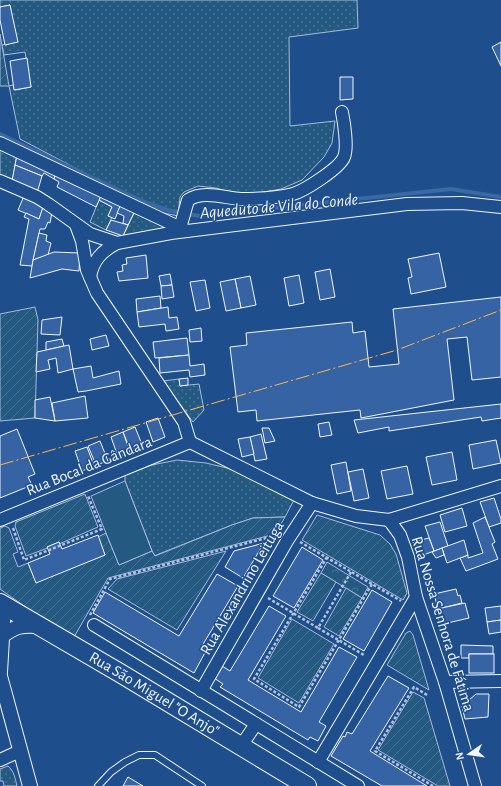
<svg xmlns="http://www.w3.org/2000/svg" width="501" height="786" viewBox="0 0 501 786" font-family="'Alegreya Sans',sans-serif">
<style>
.grass{fill:url(#grass-dots);stroke:#a8bbd7}
.park{fill:url(#park-crowns);stroke:#a8bbd7}
.garden{fill:url(#garden-furrows);stroke:#a8bbd7}
.pitch{fill:#245a82;stroke:#a8bbd7}
.lines{fill:none;stroke-linecap:round;stroke-linejoin:round}
.stream{stroke:#3b69a3;stroke-width:4}
.building{fill:#3563a3;stroke:#f2f6ff}
.service-casing{stroke:#f2f6ff;stroke-width:8}
.minor-casing{stroke:#f2f6ff;stroke-width:14}
.tertiary-casing{stroke:#f2f6ff;stroke-width:16}
.primary-casing{stroke:#f2f6ff;stroke-width:20}
.path{stroke:#b3c4dc;stroke-width:2.5;stroke-dasharray:3 2;stroke-linecap:butt}
.service{stroke:#1f4e8c;stroke-width:6}
.minor{stroke:#1f4e8c;stroke-width:12}
.tertiary{stroke:#1f4e8c;stroke-width:14}
.primary{stroke:#1f4e8c;stroke-width:18}
.power{stroke:#ffb74d;stroke-width:1;stroke-dasharray:14 3 2 3;stroke-linecap:butt}
.labels{text-anchor:middle;dominant-baseline:central;stroke-width:3;stroke-linejoin:round;paint-order:stroke}
.street-label{font-size:16px;fill:#f2f6ff;stroke:#1f4e8c}
.water-label{font-size:17px;font-style:italic;fill:#f2f6ff;stroke:#1f4e8c}
</style>
<defs>
<pattern id="grass-dots" width="8" height="8" patternUnits="userSpaceOnUse"><rect width="8" height="8" fill="#245a82"/><path d="M2 2h.1M6 6h.1" fill="none" stroke="#447295" stroke-width="1.8" stroke-linecap="round"/></pattern>
<pattern id="park-crowns" width="20" height="18" patternUnits="userSpaceOnUse"><rect width="20" height="18" fill="#245a82"/><path d="M2 6a3 3 0 1 1 6 0M12 15a3 3 0 1 1 6 0" fill="none" stroke="#447295"/></pattern>
<pattern id="garden-furrows" width="10" height="10" patternUnits="userSpaceOnUse"><rect width="10" height="10" fill="#245a82"/><path d="M-1 1l2-2M0 10L10 0M9 11l2-2" fill="none" stroke="#447295"/></pattern>
</defs>
<rect width="100%" height="100%" fill="#1f4e8c"/>
<g class="grass">
<path d="M0,0H357L358,28L289,37L290,126L335,121L332,143L324,157L302,180L281,189L252,194H236L216,188L198,186L184,192L180,197L178,216L159,212L20,139L9,86L13,85L15,90L31,87L25,52L4,55L2,45L17,42L10,5L0,7Z"/>
<path d="M0,146L17,155L12,181L0,176Z"/>
<path d="M99,200L112,207L108,216L112,217L106,230L90,222Z"/>
<path d="M135,211L168,228L123,236Z"/>
<path d="M179,379L180,386L199,384L204,410L193,422L163,381Z"/>
<path d="M177,460L206,463L231,469L294,500L285,517L253,518L232,525L154,556L125,481V475L152,465Z"/>
<path d="M8,766C14,771 15,778 17,786H4L3,781H0V769Z"/>
</g>
<path class="park" d="M327,562L368,587L362,598L321,573Z"/>
<g class="garden">
<path d="M0,34L9,86H0Z"/>
<path d="M35,307L38,320L35,418L0,421V314Z"/>
<path d="M85,494L98,527L59,544V542L47,547L48,548L26,556L15,526L16,522Z"/>
<path d="M317,515L380,535L390,544L396,554L407,593L403,600L302,540Z"/>
<path d="M285,517L275,534L108,578L74,637L27,608L0,589V528L5,526L9,528L18,552L13,554L18,567L28,563L36,582L105,555L98,537L106,533L119,565L152,551L155,556L232,525L253,518Z"/>
<path d="M226,551L177,630L108,589L117,579Z"/>
<path d="M321,573L336,582L313,621L297,612Z"/>
<path d="M346,588L362,598L339,636L324,627Z"/>
<path d="M292,619L334,644L299,703L258,678Z"/>
<path d="M410,631L413,635L429,690L387,665L406,633Z"/>
<path d="M413,692L424,698L450,786H438L378,750Z"/>
</g>
<path class="pitch" d="M125,481L152,551L119,565L91,496Z"/>
<g class="lines">
<path class="stream" d="M0,134L144,202L167,210L199,216L451,189L501,197"/>
</g>
<g class="building">
<path d="M10,5L18,42L5,45L0,20V7Z"/>
<path d="M501,42V66L492,47Z"/>
<path d="M27,58L31,87L14,90L10,61Z"/>
<path d="M340,77H353V99L340,100Z"/>
<path d="M17,155L56,172L54,179L44,173L42,176L15,165Z"/>
<path d="M15,165L42,176L37,193L12,181Z"/>
<path d="M56,172L102,194L96,207L57,187L59,182L54,179Z"/>
<path d="M102,194L121,204L115,219L108,216L112,207L99,200Z"/>
<path d="M24,196L45,204L39,219L18,210Z"/>
<path d="M121,204L135,211L128,225L123,223L124,216L117,213Z"/>
<path d="M43,207L52,212L50,223L48,222L45,229H40L32,266L20,265L29,219L24,217L26,213L39,219Z"/>
<path d="M111,220L128,225L123,236L106,230Z"/>
<path d="M39,233L47,235L46,241L51,243L48,255L33,260Z"/>
<path d="M54,252L80,253L79,271L62,269L30,278L33,260Z"/>
<path d="M439,253L446,287L411,294L408,278L412,277L408,259Z"/>
<path d="M146,255L148,278L119,281L117,272L123,271L122,265L127,264L126,258Z"/>
<path d="M330,269L335,297L320,300L315,272Z"/>
<path d="M170,274L172,285L161,286L159,276Z"/>
<path d="M299,275L304,303L289,306L284,278Z"/>
<path d="M250,276L256,305L241,308L235,279Z"/>
<path d="M235,279L241,308L226,311L220,282Z"/>
<path d="M205,280L210,308L196,311L190,282Z"/>
<path d="M172,285L174,297L162,299L161,286Z"/>
<path d="M160,296L161,308L137,312L136,299Z"/>
<path d="M501,297V377L472,380L467,337L447,339L454,400L361,418L360,410L257,421L256,410L238,412L230,347L247,345L246,333L352,322L353,333L365,331L369,367L399,364L393,309Z"/>
<path d="M168,307L169,318L177,317L179,329L166,331L165,324L139,327L137,312Z"/>
<path d="M62,317L60,335L41,334L42,320Z"/>
<path d="M201,328L202,341L190,342L189,330Z"/>
<path d="M106,335L109,346L92,350L90,339Z"/>
<path d="M187,338L189,355L155,358L153,342Z"/>
<path d="M62,339L64,346L46,350V342Z"/>
<path d="M69,345L73,369L58,373L56,358L48,360L50,369L36,372L37,352Z"/>
<path d="M189,355L190,366L204,364L205,375L190,377L189,370L160,373L159,358Z"/>
<path d="M91,366L93,378L119,371L121,384L86,391L78,392L73,369Z"/>
<path d="M188,378V385L180,386L179,379Z"/>
<path d="M85,396L88,418L55,421L52,403Z"/>
<path d="M50,397L55,421L35,418V400Z"/>
<path d="M501,404V418L482,421L481,417L389,431V427L358,433L354,420Z"/>
<path d="M158,418L165,437L153,442L146,422Z"/>
<path d="M329,422L332,435L320,437L318,424Z"/>
<path d="M135,427L143,447L131,452L123,432Z"/>
<path d="M262,428H269L275,441L265,443Z"/>
<path d="M17,429L35,474L28,477L32,485L0,498V436Z"/>
<path d="M123,432L130,452L118,457L111,437Z"/>
<path d="M261,434L267,459L255,461L250,437Z"/>
<path d="M250,437L254,454L242,457L238,439Z"/>
<path d="M496,440L501,463L473,469L469,445Z"/>
<path d="M100,441L108,461L96,465L88,446Z"/>
<path d="M87,447L94,466L82,471L75,451Z"/>
<path d="M452,452L457,480L432,485L426,457Z"/>
<path d="M346,462L351,491L337,494L331,465Z"/>
<path d="M407,466L413,494L387,499L381,471Z"/>
<path d="M363,469L369,498L354,501L348,472Z"/>
<path d="M494,498L501,519V523L489,527L480,502Z"/>
<path d="M462,508L467,526L445,532L440,515Z"/>
<path d="M485,517L495,542L492,544L498,559L466,571L460,558L468,555V558L483,553L473,523Z"/>
<path d="M440,522L448,546L434,551L425,526Z"/>
<path d="M98,535L105,555L36,583L28,563L50,554L47,547L59,542L62,549Z"/>
<path d="M429,538L434,551L418,557L413,542Z"/>
<path d="M464,540L468,555L447,563L442,548Z"/>
<path d="M264,543L243,578L225,567L234,551Z"/>
<path d="M302,547L323,560L294,608L273,596Z"/>
<path d="M442,548L444,555L436,558L432,552Z"/>
<path d="M217,574L238,586L202,646L207,649L194,673L93,613L105,592L179,636Z"/>
<path d="M456,589L458,596L460,595L462,603L438,609L434,594Z"/>
<path d="M372,590L392,602L364,651L343,639Z"/>
<path d="M465,603L469,618L439,625L437,609Z"/>
<path d="M269,606L286,616L248,680L301,712L339,647L357,657L319,722L326,726L318,741L310,737L308,740L220,687L223,684L214,678L222,666L230,671Z"/>
<path d="M501,606V620L487,622L485,608Z"/>
<path d="M501,620V632L489,634L487,622Z"/>
<path d="M461,645L493,646V654H469V658H461Z"/>
<rect x="469" y="654" width="25" height="19"/>
<path d="M388,676L409,688L370,751L427,786H382L331,756L343,736L345,737L347,732L352,734Z"/>
<path d="M476,694H489L488,717L465,719L462,706Z"/>
<path d="M128,777L143,786H123Z"/>
</g>
<g class="lines">
<defs>
<path id="service" d="M98,786L111,772L125,762L139,755H155L202,786"/>
<g id="minor">
<path d="M0,143L187,231"/>
<path d="M0,181L37,197L48,204L90,234L117,243L171,233L407,204L462,203L501,207"/>
<path d="M76,225L82,241L87,270L97,293L184,422L190,442L312,503L356,516L389,520L501,486"/>
<path d="M180,228L188,200C203,190 225,198 241,199C258,199 277,198 293,194C304,191 340,168 344,157C348,148 344,122 342,112"/>
<path d="M90,277C93,260 102,251 117,243"/>
<path d="M0,520L190,442"/>
<path d="M389,520L400,535L408,557L416,597L445,682L475,786"/>
<path d="M94,625L358,786"/>
<path d="M445,682L501,681"/>
<path d="M201,691L287,541L312,503"/>
<path d="M241,746L256,724"/>
<path d="M0,760L20,751"/>
<path d="M318,762L416,597"/>
</g>
<g id="tertiary">
<path d="M2,636C16,626 21,625 38,626"/>
<path d="M0,672L4,605"/>
<path d="M0,676L30,786"/>
</g>
<g id="primary">
<path id="s1" d="M0,603L120,673L307,786"/>
</g>
</defs>
<use href="#service" class="service-casing"/>
<use href="#minor" class="minor-casing"/>
<use href="#tertiary" class="tertiary-casing"/>
<use href="#primary" class="primary-casing"/>
<g class="path">
<path d="M13,528L24,560L102,529L88,496"/>
<path d="M300,542L401,601"/>
<path d="M327,557L254,679L299,707L372,584"/>
<path d="M351,572L318,628L364,655"/>
<path d="M268,598L318,628"/>
<path d="M90,615L110,579L270,537H277"/>
<path d="M427,695L414,687L375,751L433,786"/>
</g>
<use href="#service" class="service"/>
<use href="#minor" class="minor"/>
<use href="#tertiary" class="tertiary"/>
<use href="#primary" class="primary"/>
<path class="power" d="M0,465L397,350L501,310"/>
</g>
<g class="labels">
<g class="street-label">
<text transform="translate(89 466) rotate(-22)">Rua Bocal da Gândara</text>
<text transform="translate(242 588) rotate(-60)">Rua Alexandrino Leituga</text>
<text transform="translate(443 624) rotate(73)">Rua Nossa Senhora de Fátima</text>
<text stroke="none"><textPath href="#s1" startOffset="179">Rua São Miguel "O Anjo"</textPath></text>
</g>
<g class="water-label">
<text transform="translate(279 206) rotate(-5)">Aqueduto de Vila do Conde</text>
</g>
</g>
<g transform="translate(469 754) rotate(257)" stroke="#1f4e8c" stroke-width="3" paint-order="stroke">
<path d="M0-3L7 15L0 10L-7 15Z" fill="#f2f6ff"/>
<text y="-6" font-size="11" font-weight="bold" text-anchor="middle" fill="#f2f6ff">N</text>
</g>
</svg>
